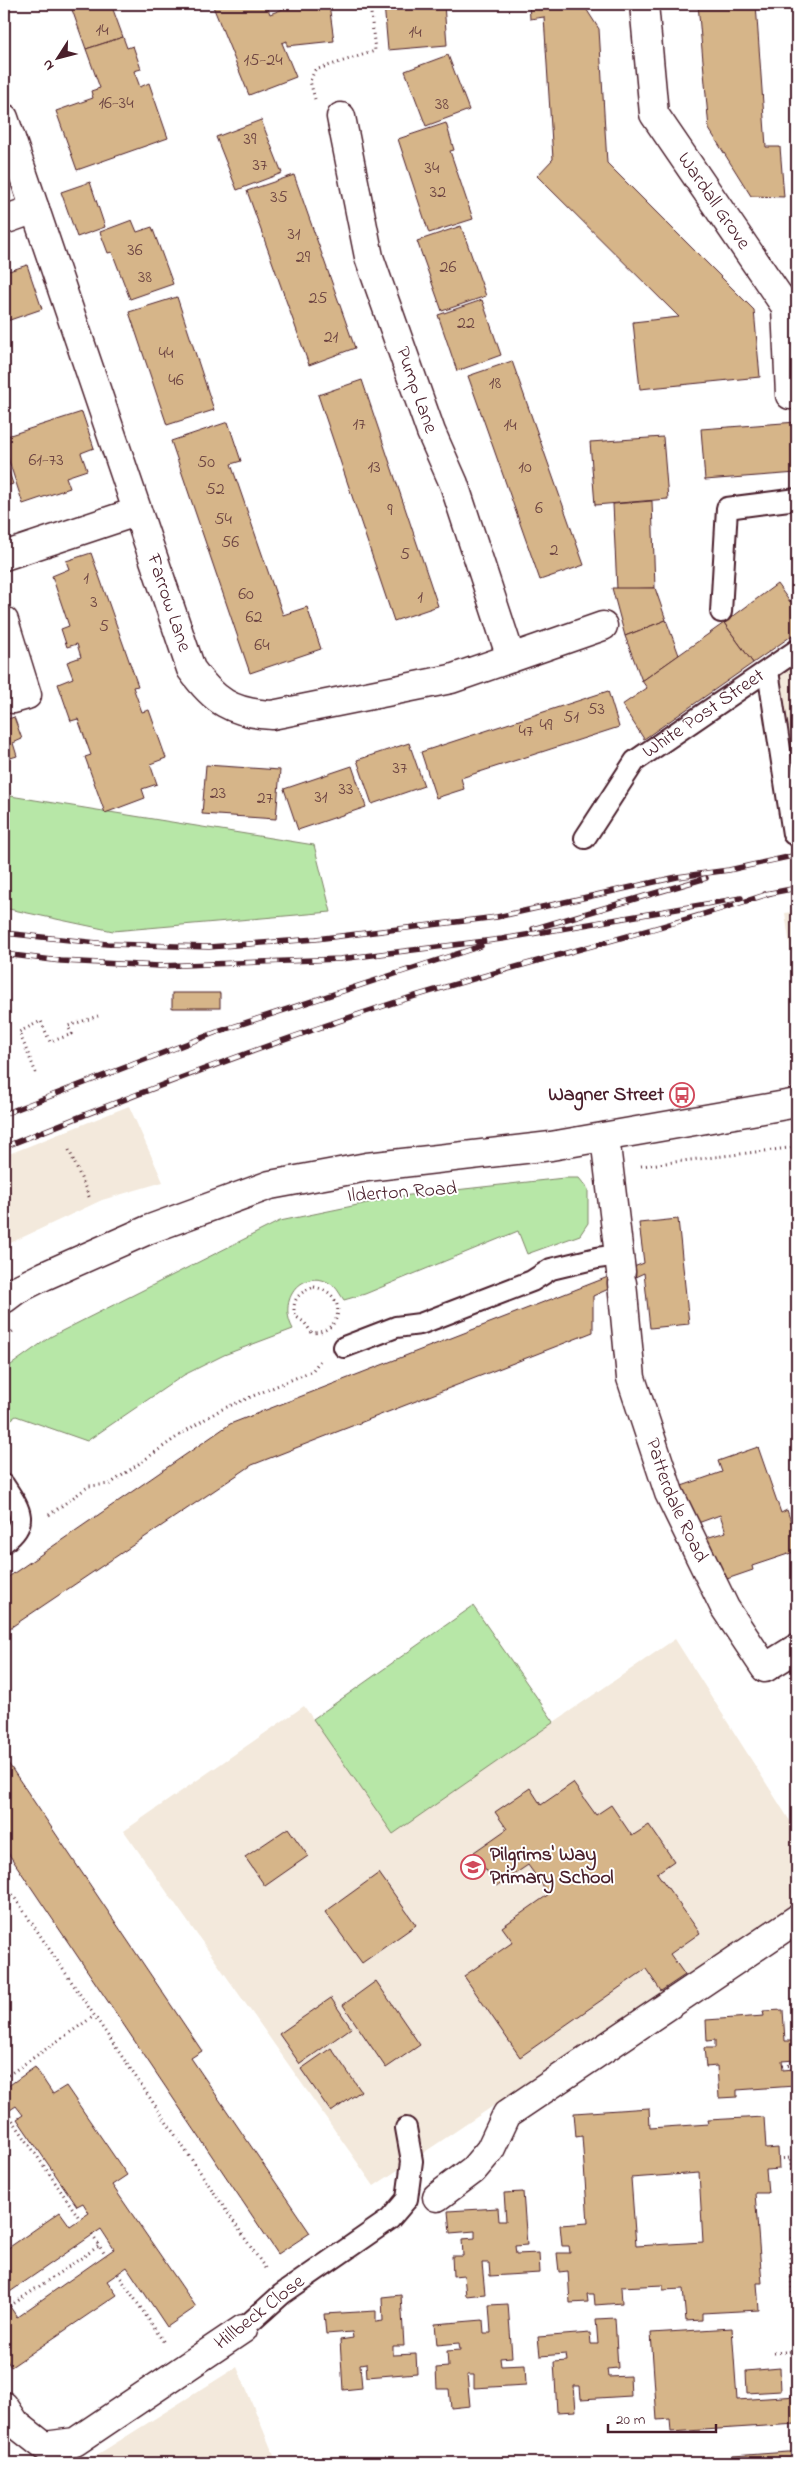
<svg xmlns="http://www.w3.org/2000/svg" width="801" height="2467" viewBox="0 0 801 2467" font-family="'Indie Flower',sans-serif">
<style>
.built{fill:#f3e9dc}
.green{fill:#b7e7a7;stroke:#808369}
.building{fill:#d6b589;stroke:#4a1f2b;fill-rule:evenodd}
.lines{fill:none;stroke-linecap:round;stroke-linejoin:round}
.lane-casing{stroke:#4a1f2b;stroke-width:24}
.street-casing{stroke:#4a1f2b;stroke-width:31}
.secondary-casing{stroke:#4a1f2b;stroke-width:31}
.path{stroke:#4a1f2b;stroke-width:3;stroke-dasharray:1 4;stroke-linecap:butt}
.lane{stroke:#fff;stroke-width:20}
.street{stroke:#fff;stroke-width:28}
.secondary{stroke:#fff;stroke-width:28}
.rail-casing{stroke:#4a1f2b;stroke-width:5.5}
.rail{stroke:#fff;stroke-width:4;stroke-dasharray:11;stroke-linecap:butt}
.labels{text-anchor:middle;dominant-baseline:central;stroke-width:4;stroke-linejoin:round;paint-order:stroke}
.number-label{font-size:18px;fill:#6d4442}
.street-label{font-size:20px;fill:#4a1f2b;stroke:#fff}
.poi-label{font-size:20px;font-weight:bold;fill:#4a1f2b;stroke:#fff;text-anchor:end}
</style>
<rect width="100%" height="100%" fill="#fff"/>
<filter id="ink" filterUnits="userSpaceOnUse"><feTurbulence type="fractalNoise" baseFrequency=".02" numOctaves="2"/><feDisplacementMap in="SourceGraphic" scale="10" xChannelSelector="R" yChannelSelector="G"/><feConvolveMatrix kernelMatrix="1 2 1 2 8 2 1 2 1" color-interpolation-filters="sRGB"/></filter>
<g filter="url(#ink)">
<g class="built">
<path d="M797,645V789H796L775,683V661Z"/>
<path d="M797,911V993L785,913Z"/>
<path d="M129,1106L163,1182L102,1200L4,1246V1156Z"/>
<path d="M473,1606L554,1722L675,1639L797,1832V1902L374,2186L124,1831L304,1706L313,1719Z"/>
<path d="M237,2367L277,2463H84Z"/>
</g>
<g class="green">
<path d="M4,795L314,845L331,912L113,931L4,908Z"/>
<path d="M564,1178H579L588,1189V1223L580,1235L527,1254L518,1231L365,1294L344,1300C341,1296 338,1290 335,1287C308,1264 275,1296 293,1329L224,1355L184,1375L87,1441L16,1416L4,1424V1370L50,1337L280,1221L401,1196Z"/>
<path d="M473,1606L554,1722L393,1834L313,1719Z"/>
</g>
<g class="building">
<path d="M70,4H111L123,37L86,49Z"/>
<path d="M212,4H266L270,14L283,9L282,4H329L334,41L287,46V41L282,43L296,77L249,95Z"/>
<path d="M384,4H444L447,45L388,50Z"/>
<path d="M529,4H583L599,29L607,163L754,310L760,377L640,389L633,322L679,317L537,176L553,159L544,17L530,19Z"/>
<path d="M698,4H756L766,147H780L784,197L751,196L709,129Z"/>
<path d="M123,37L127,48L133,46L141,69L134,71L140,87L149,83L168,138L77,170L56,111L93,98L91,91L100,88L86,49Z"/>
<path d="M448,55L469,110L426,126L405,71Z"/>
<path d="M261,120L282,173L237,190L216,137Z"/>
<path d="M446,123L454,150L450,151L473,219L429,233L398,139Z"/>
<path d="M294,175L355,348L309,365L247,191Z"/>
<path d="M90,182L105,227L77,237L61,192Z"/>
<path d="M132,220L137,232L152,227L173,284L130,299L112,252L108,253L100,232Z"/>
<path d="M461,226L486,296L442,311L417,241Z"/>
<path d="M4,257L9,271L27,265L42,309L4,322Z"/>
<path d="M177,297L214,410L167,425L129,312Z"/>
<path d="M482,300L501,355L457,371L438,315Z"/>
<path d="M512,361L584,565L540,580L468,376Z"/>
<path d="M362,380L438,606L394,621L318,395Z"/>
<path d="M82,412L94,448L81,453L87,470L66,477L70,488L23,504L4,446V437Z"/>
<path d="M228,422L241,461L231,464L283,615L307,607L321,649L250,673L171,441Z"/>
<path d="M797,422V473L705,480L701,429Z"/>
<path d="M663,437L668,499L595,505L590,442Z"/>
<path d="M4,457L13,484L4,487Z"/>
<path d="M652,501L655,588L617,589L613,504Z"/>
<path d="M91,553L138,686L133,687L142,712L149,710L166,758L150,764L157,784L142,789L145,798L105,813L85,757L91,755L78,719L71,721L58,684L73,678L67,662L81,657L77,644L67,647L61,629L69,626L52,576L69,569L66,561Z"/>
<path d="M777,584L790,602L797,597V632L753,663L724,623Z"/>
<path d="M612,588H655L666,620L625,636Z"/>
<path d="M666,620L679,655L642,681L625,636Z"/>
<path d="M724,623L753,663L644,739L622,705L647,688L642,681Z"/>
<path d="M608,691L619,727L461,778L464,789L436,798L421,752Z"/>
<path d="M14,717L22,739L13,743L17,756L4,760V718L5,720Z"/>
<path d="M409,743L424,786L372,804L357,760Z"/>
<path d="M206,765L280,770L276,819L202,814Z"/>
<path d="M352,766L366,807L298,830L284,789Z"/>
<rect x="172" y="993" width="48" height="15"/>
<path d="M678,1219L689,1324L650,1328L644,1273L593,1296V1332L252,1465L4,1632V1580L230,1424L644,1263L639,1223Z"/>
<path d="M758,1447L781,1513L787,1510L797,1539V1551L752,1566L753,1570L721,1581L706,1538L726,1532L720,1515L687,1527L673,1489L722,1472L718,1461Z"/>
<path d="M4,1757L202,2051L191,2058L310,2233L278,2254L4,1847Z"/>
<path d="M573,1783L596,1815L611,1805L632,1836L649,1825L674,1861L657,1873L700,1933L670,1954L685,1975L661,1991L646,1969L520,2057L464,1976L513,1942L502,1927L549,1894L528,1865L497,1886L474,1852L507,1829L495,1812L530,1788L541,1805Z"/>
<path d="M288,1828L308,1856L265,1886L245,1857Z"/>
<path d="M379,1873L416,1925L362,1963L325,1912Z"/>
<path d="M376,1981L420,2045L386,2068L343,2005Z"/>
<path d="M331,1998L351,2028L300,2064L279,2034Z"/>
<path d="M783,2010L785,2041H793L795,2060L782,2061L783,2070L794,2069L795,2086L737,2090V2097L719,2098L717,2066L706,2067L704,2048H715V2040L707,2041L706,2020L764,2016L763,2011Z"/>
<path d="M331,2048L361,2091L331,2112L301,2069Z"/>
<path d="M35,2067L53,2094L66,2086L127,2175L112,2185L196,2307L167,2327L127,2267L107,2281L117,2295L11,2367L4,2356V2298L17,2317L114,2249L101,2229L4,2296V2251L60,2212L70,2226L89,2213L83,2203L77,2206L17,2119L23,2115L16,2106L4,2114V2089Z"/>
<path d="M649,2108L650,2128L709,2124L708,2120L764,2117L766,2149L778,2148L779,2169L766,2170L768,2193H755L762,2283H757L759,2310L702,2313V2320L686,2321L683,2289L663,2290V2285L621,2287L622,2303L595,2305L594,2294H587L588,2302L570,2303L568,2271L559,2272L557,2253H570L569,2246H562L560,2225L588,2223L582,2136L576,2137L574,2113ZM699,2173L703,2242L636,2246L631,2178Z"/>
<path d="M523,2192L527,2245L515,2246L516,2254L539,2253L540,2273L490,2276L489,2263H482L485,2294L466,2296L464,2275L453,2276L452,2256H463L462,2239L475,2238V2231L450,2233L448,2211L498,2208L499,2221H506L504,2193Z"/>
<path d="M401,2295L404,2346H393V2355L416,2354L417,2373L367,2377L366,2363L360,2364L362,2388L343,2390L340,2340L353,2338L352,2332L326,2334L324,2314L376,2311V2322L383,2321L382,2297Z"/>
<path d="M508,2304L512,2357L500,2358L501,2366L525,2365L526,2385L474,2388V2375H467L470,2406L451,2408L449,2389H437L436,2368L448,2367L447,2351L460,2350L459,2343L437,2345L435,2324L483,2320L484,2333H491L489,2305Z"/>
<path d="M615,2318L618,2368L607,2369L608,2377L630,2376L631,2396L581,2399L580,2386H574L576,2411L557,2412L554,2362L567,2361L566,2354L540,2356L538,2337L590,2333L591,2344H598L596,2319Z"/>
<path d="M732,2328L737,2400L797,2396V2424L671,2432L670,2419L657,2420L651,2333Z"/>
<path d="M780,2368L781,2391L747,2393L746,2371Z"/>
<path d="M788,2452H797V2463H733V2456Z"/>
</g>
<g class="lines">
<defs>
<g id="lane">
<path d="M721,612L727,508L797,499"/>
<path d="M768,671L793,834"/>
<path id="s1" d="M585,838L635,761L797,650"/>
<path d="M344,1347L396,1327L420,1324L532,1281L551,1269L597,1258L619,1255"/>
<path d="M4,1485C19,1508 31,1523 4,1542"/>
<path d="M243,2329L282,2294L390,2219L407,2199L412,2161L406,2128"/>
</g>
<g id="street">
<path id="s2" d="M644,4L654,114L786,307L790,395"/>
<path id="s3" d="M341,117L369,257L431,432L454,484L511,658"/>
<path id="s4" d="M4,118L191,669C214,701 232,713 272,715L451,679L603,626"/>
<path d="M4,220L35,209"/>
<path d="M4,556L136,512"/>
<path d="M4,621L27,695L13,699L4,695"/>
<path d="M605,1137L621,1272"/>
<path id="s5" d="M622,1283L631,1378L669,1493L725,1608L765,1668L797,1648"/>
<path d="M437,2197L473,2170L490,2150L507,2114L797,1919"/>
<path d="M4,2406L16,2424L44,2446L75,2442L243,2329"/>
</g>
<path id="secondary" d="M4,1299L16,1290L44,1276L150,1229L270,1185L367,1167L551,1146L797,1103"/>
</defs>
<use href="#lane" class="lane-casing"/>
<use href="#street" class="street-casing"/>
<use href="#secondary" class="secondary-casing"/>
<g class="path">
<path d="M315,99L310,81L315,70L375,51L370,4"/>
<path d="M36,1073L19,1032L41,1021L50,1042L72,1034L68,1026L98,1016"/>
<path d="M69,1150L90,1199"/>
<path d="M641,1166L797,1147"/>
<path d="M314,1287C347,1292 345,1332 312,1333L304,1322L295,1316C291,1300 299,1292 314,1287Z"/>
<path d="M4,1338L13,1331"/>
<path d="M49,1515L89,1486L110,1484L184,1432L220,1410L312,1371L320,1361"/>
<path d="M4,1882L267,2271"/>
<path d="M783,2066L797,2065"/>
<path d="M4,2078L94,2016"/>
<path d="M797,2088L794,2091L797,2125"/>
<path d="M7,2112L80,2219"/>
<path d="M778,2159L790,2158"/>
<path d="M797,2230L790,2158L797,2157"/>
<path d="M92,2235L106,2256"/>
<path d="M118,2274L165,2344"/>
<path d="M10,2306L99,2246"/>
<path d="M774,2353L796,2351L790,2255L793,2235L797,2230"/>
</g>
<use href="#lane" class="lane"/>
<use href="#street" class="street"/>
<use href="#secondary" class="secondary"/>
<defs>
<g id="rail">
<path d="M765,894L797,888"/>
<path d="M533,929L706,878"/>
<path d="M4,933L107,944L209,947L316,939L497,917L677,877L729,870L797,855"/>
<path d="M4,954L61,961L159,966L340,959L502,939L741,898"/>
<path d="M4,1114L217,1032L481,946"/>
<path d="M4,1147C133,1095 263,1045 396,1002C520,963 647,934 771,893"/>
</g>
</defs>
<use href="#rail" class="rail-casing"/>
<use href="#rail" class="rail"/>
</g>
</g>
<defs>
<symbol id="bus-ring" viewBox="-11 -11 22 22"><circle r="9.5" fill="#fff" stroke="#d1495b" stroke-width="1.5"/><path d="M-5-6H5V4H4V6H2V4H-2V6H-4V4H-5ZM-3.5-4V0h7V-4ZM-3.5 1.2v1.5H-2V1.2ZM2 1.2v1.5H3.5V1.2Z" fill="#d1495b"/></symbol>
<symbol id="school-ring" viewBox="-11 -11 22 22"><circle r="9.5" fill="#fff" stroke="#d1495b" stroke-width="1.5"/><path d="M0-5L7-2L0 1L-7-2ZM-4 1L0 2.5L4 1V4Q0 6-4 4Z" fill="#d1495b"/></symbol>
</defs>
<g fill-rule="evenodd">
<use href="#bus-ring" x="668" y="1081" width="28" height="28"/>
<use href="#school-ring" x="459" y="1853" width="28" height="28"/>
</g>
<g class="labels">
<g class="number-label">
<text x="102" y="31">14</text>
<text x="415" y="33">14</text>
<text x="263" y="61">15-24</text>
<text x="116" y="104">16-34</text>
<text x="442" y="105">38</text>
<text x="250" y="140">39</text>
<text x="260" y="166">37</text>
<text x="432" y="169">34</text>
<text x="438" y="193">32</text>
<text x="279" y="198">35</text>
<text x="294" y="235">31</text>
<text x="135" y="251">36</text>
<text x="303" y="258">29</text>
<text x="448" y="268">26</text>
<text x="145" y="278">38</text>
<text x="318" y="299">25</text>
<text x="466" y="324">22</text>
<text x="331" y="338">21</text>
<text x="166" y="354">44</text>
<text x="176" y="381">46</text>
<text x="495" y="384">18</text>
<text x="359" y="425">17</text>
<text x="510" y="426">14</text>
<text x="46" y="461">61-73</text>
<text x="206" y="463">50</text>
<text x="374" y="468">13</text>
<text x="525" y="468">10</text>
<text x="215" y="490">52</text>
<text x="539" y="509">6</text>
<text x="390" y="511">9</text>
<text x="223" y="520">54</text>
<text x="230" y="543">56</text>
<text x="554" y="551">2</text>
<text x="405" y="555">5</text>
<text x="86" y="579">1</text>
<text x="246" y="595">60</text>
<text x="420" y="598">1</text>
<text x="94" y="603">3</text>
<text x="254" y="618">62</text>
<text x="104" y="627">5</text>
<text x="262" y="646">64</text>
<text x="596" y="710">53</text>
<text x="571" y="718">51</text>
<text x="546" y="726">49</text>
<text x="526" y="732">47</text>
<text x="400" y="769">37</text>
<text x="346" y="790">33</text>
<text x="218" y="794">23</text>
<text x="321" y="798">31</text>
<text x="265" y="799">27</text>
</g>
<g class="street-label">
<text stroke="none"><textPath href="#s2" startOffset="216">Wardall Grove</textPath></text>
<text stroke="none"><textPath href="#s3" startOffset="284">Pump Lane</textPath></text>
<text stroke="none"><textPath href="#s4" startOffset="512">Farrow Lane</textPath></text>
<text stroke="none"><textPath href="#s1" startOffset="175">White Post Street</textPath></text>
<text transform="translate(402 1193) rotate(-4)">Ilderton Road</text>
<text stroke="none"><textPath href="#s5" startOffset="226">Patterdale Road</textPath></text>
<text transform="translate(260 2313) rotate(-38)">Hillbeck Close</text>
</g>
<g class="poi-label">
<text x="664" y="1095">Wagner Street</text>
<text x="490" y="1855" text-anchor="start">Pilgrims' Way<tspan x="490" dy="23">Primary School</tspan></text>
</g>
</g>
<rect width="801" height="2467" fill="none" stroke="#fff" stroke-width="20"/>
<rect x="10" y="10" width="781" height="2447" fill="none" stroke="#4a1f2b" stroke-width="2" filter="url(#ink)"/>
<g transform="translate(58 58) rotate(234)" stroke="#ffffff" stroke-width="4" paint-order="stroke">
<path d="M0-4L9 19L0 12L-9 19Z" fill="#4a1f2b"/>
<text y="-8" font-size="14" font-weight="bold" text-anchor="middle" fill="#4a1f2b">N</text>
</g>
<path d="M608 2424v8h108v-8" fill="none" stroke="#4a1f2b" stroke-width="2.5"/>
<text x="616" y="2424" font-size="15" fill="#4a1f2b" stroke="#ffffff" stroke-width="4" paint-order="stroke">20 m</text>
</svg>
